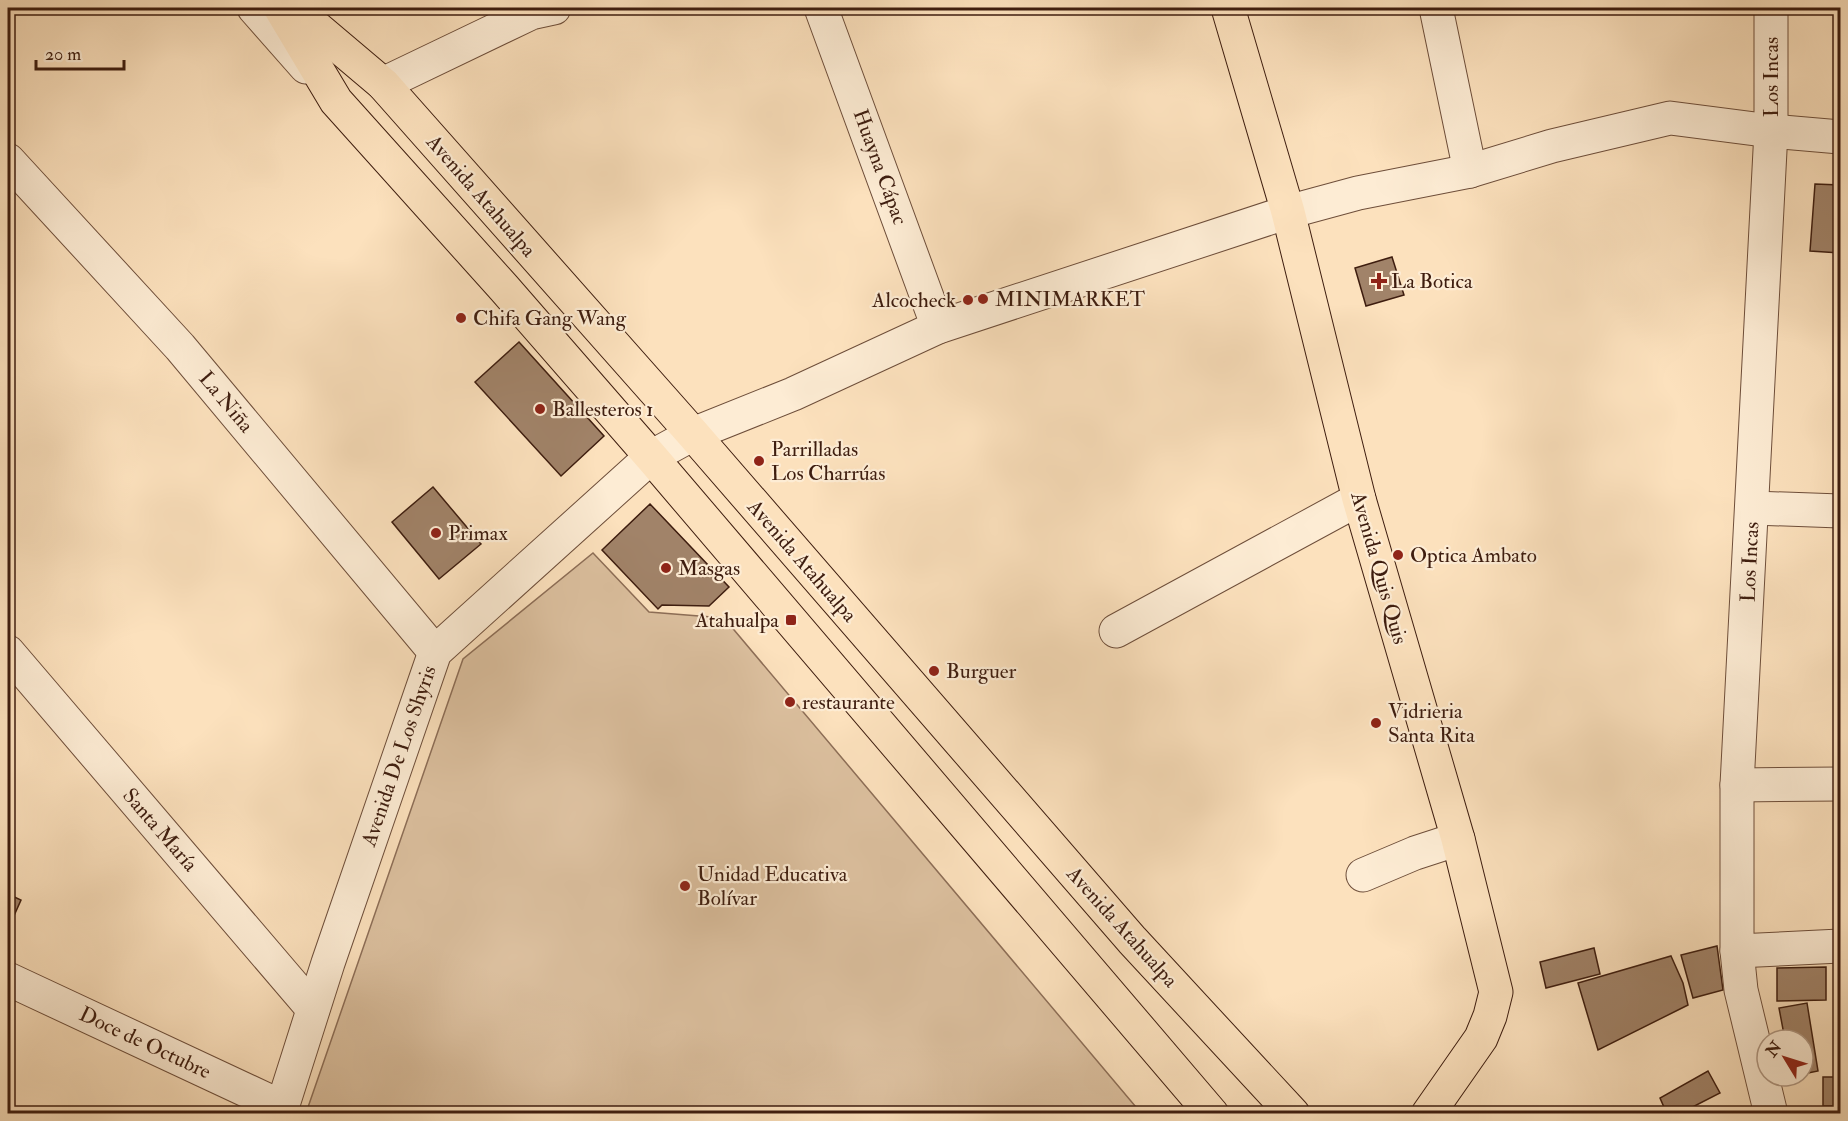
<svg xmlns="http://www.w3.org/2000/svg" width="1848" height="1121" viewBox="0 0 1848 1121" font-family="'IM FELL Double Pica',serif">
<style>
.green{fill:#dcc09f;stroke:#8d6e57;stroke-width:1.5}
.building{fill:#a18369;stroke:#3e1d0f;stroke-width:1.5}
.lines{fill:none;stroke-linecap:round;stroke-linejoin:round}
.minor-casing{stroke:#6e4e3a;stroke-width:35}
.major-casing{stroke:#3e1d0f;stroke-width:35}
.minor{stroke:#fdecd4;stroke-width:33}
.major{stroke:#fce1bd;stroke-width:33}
.poi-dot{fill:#8f2418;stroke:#fdecd4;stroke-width:2}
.labels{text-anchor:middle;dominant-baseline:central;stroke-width:4.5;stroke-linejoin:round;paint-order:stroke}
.street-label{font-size:21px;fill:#3e1d0f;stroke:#fdecd4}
.poi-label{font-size:21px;fill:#3e1d0f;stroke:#fdecd4;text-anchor:start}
</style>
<rect width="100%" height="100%" fill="#fce1bd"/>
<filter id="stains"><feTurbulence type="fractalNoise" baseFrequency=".00333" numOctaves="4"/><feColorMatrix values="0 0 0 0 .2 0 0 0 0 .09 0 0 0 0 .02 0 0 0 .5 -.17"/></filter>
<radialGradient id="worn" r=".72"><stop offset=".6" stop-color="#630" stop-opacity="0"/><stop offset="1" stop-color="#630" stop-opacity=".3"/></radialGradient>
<path class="green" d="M593,553L649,612L724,618L1141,1113H306L463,659Z"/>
<g class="building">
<path d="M1815,184L1840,185V253L1810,251Z"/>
<path d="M1392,257L1404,295L1366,306L1355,268Z"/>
<path d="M519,342L604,436L561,476L475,382Z"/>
<path d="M433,487L481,544L439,579L392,522Z"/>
<path d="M650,504L729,587L709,606L662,605L658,609L602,550Z"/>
<path d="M8,894L21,900L8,929Z"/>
<path d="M1717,946L1723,990L1693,998L1681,955Z"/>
<path d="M1594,948L1600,974L1546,988L1540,962Z"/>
<path d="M1671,956L1683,983L1688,1005L1598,1050L1578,983Z"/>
<path d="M1826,967V1000L1777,1001V968Z"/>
<path d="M1807,1003L1818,1071L1803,1074V1040H1785L1779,1008Z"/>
<path d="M1708,1071L1720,1093L1679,1114H1667L1660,1098Z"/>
<rect x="1823" y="1077" width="17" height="29"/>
</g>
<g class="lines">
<defs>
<g id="minor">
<path d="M254,8L306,67"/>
<path d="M821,8L938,327"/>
<path d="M1436,8L1470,171"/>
<path d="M383,84L531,13L554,8"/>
<path d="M8,160L180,347L435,652"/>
<path d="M1753,508L1840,511"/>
<path d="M1116,631L1359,499"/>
<path d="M8,652L313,1009"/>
<path d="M1737,785L1840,784"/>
<path d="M1363,875L1415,853L1458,839"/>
<path d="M1737,951L1840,946"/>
<path d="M8,979L282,1107"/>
<path d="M280,1114L328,963L435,652L651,457L693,434L793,394L938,327L1288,212L1358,193L1470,171L1552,146L1670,118L1771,131L1840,137"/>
<path d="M1771,1114L1741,990L1737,951V785L1771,131V8"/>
</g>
<g id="major">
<path d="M293,8L383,84L693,434L1132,940L1293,1114"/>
<path d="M1228,8L1288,212L1359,499L1458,839L1496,992L1490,1016L1481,1038L1428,1114"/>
<path d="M281,9L336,101L504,288L653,459L1212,1114"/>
</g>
</defs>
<use href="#minor" class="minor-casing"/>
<use href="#major" class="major-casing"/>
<use href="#minor" class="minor"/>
<use href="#major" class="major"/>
</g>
<g class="poi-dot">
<path d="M1376 272h6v6h6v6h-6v6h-6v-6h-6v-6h6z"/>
<circle cx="983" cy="299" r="6"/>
<circle cx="968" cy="300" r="6"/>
<circle cx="461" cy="318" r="6"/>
<circle cx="540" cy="409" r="6"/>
<circle cx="759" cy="461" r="6"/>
<circle cx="436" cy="533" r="6"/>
<circle cx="1398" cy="555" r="6"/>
<circle cx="666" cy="568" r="6"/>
<rect x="785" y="614" width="12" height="12" rx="3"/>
<circle cx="934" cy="671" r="6"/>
<circle cx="790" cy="702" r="6"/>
<circle cx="1376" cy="723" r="6"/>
<circle cx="685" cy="886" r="6"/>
</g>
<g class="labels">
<g class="street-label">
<text transform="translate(1771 77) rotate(-90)">Los Incas</text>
<text transform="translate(880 167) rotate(70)">Huayna Cápac</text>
<text transform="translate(481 196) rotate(49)">Avenida Atahualpa</text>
<text transform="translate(226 402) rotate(50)">La Niña</text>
<text transform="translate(802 561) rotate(49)">Avenida Atahualpa</text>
<text transform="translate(1750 562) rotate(-87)">Los Incas</text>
<text transform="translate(1379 568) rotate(74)">Avenida Quis Quis</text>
<text transform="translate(399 756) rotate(-71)">Avenida De Los Shyris</text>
<text transform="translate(160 830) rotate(49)">Santa María</text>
<text transform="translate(1122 927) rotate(48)">Avenida Atahualpa</text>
<text transform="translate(145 1043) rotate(25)">Doce de Octubre</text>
</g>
<g class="poi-label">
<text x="1391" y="281">La Botica</text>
<text x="995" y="299">MINIMARKET</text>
<text x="956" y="300" text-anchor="end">Alcocheck</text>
<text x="473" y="318">Chifa Gang Wang</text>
<text x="552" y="409">Ballesteros 1</text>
<text x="771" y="449">Parrilladas<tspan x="771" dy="24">Los Charrúas</tspan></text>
<text x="448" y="533">Primax</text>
<text x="1410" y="555">Optica Ambato</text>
<text x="678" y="568">Masgas</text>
<text x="779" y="620" text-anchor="end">Atahualpa</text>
<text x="946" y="671">Burguer</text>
<text x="802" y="702">restaurante</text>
<text x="1388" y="711">Vidrieria<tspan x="1388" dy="24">Santa Rita</tspan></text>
<text x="697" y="874">Unidad Educativa<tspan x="697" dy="24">Bolívar</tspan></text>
</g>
</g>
<rect width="1848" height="1121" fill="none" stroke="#fce1bd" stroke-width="30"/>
<rect x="9" y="9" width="1830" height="1103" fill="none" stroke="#3e1d0f" stroke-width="3"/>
<rect x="15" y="15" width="1818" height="1091" fill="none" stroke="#3e1d0f" stroke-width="1.5"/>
<g transform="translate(1785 1058) rotate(308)"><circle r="28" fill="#fdecd4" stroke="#b19985" stroke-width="1.5"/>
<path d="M0-4.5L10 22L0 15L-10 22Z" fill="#8f2418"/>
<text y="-9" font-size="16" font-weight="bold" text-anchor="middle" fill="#3e1d0f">N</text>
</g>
<path d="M36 60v9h88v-9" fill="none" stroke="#3e1d0f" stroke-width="3"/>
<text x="45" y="60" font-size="18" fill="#3e1d0f" stroke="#fdecd4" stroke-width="4.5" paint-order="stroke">20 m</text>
<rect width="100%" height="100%" filter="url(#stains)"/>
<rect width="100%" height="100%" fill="url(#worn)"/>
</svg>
